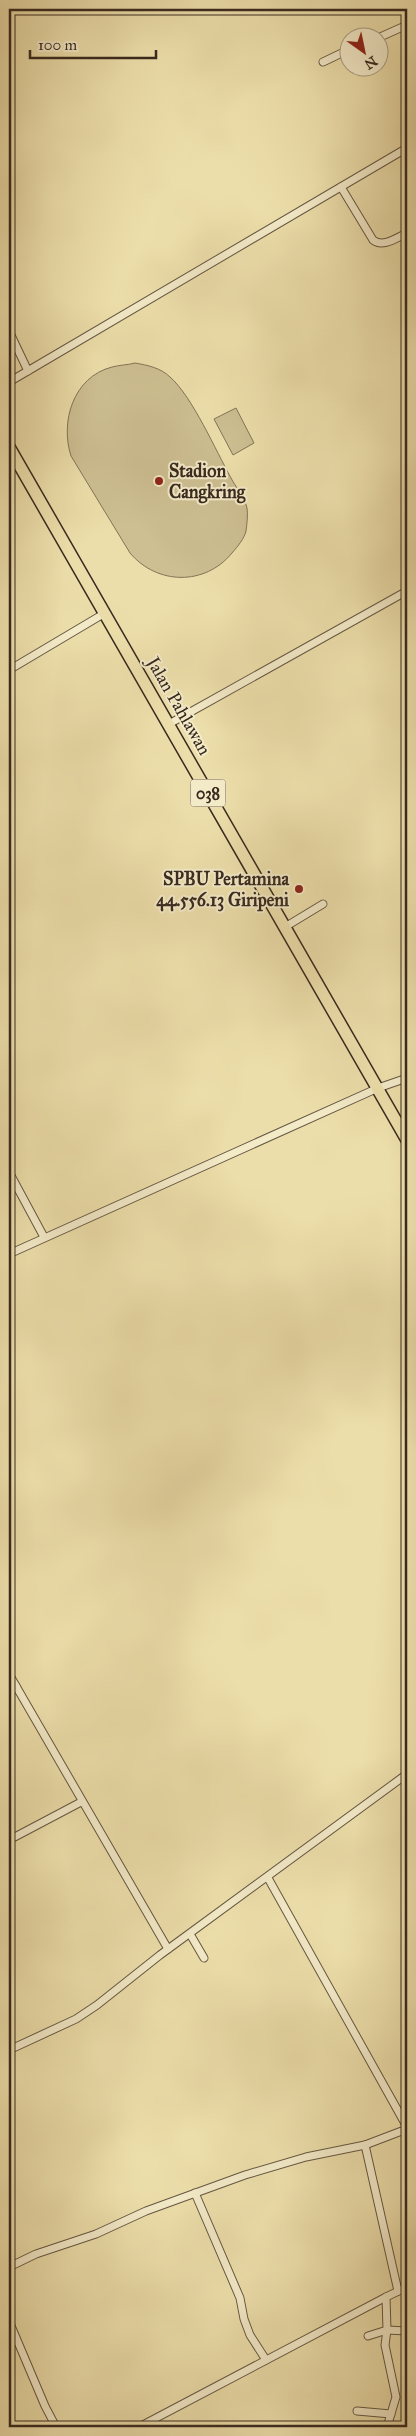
<svg xmlns="http://www.w3.org/2000/svg" width="416" height="2436" viewBox="0 0 416 2436" font-family="'IM FELL Great Primer',serif">
<style>
.green{fill:#cdbf92;stroke:#827458}
.lines{fill:none;stroke-linecap:round;stroke-linejoin:round}
.street-casing{stroke:#655742;stroke-width:9}
.primary-casing{stroke:#382a1f;stroke-width:14}
.street{stroke:#f3eac8;stroke-width:7}
.primary{stroke:#ecdeaa;stroke-width:11}
.poi-dot{fill:#8f2418;stroke:#f3eac8;stroke-width:2}
.labels{text-anchor:middle;dominant-baseline:central;stroke-width:4;stroke-linejoin:round;paint-order:stroke}
.shield{fill:#f3eac8;stroke:#706452;stroke-width:1}
.shield-label{font-size:16px;font-weight:bold;fill:#382a1f}
.poi-label{font-size:18px;font-weight:bold;fill:#382a1f;stroke:#f3eac8;text-anchor:start}
.street-label{font-size:18px;fill:#382a1f;stroke:#f3eac8}
</style>
<rect width="100%" height="100%" fill="#ecdeaa"/>
<filter id="stains"><feTurbulence type="fractalNoise" baseFrequency=".004" numOctaves="4"/><feColorMatrix values="0 0 0 0 .2 0 0 0 0 .09 0 0 0 0 .02 0 0 0 .5 -.17"/></filter>
<radialGradient id="worn" r=".72"><stop offset=".6" stop-color="#630" stop-opacity="0"/><stop offset="1" stop-color="#630" stop-opacity=".3"/></radialGradient>
<g class="green">
<path d="M135,363C147,365 161,368 170,377C192,396 216,451 231,478C235,486 245,498 247,508C248,514 247,524 246,531C244,539 238,546 232,553C205,586 157,585 130,553L71,456C60,422 73,377 112,367C119,365 128,365 135,363Z"/>
<path d="M236,408L254,443L233,455L214,419Z"/>
</g>
<g class="lines">
<defs>
<g id="street">
<path d="M378,38L407,25"/>
<path d="M323,62L348,50"/>
<path d="M341,187L373,240C383,248 396,238 407,233"/>
<path d="M9,331L28,371"/>
<path d="M9,382L407,148"/>
<path d="M9,670L105,613"/>
<path d="M169,724L407,591"/>
<path d="M285,927L323,904"/>
<path d="M9,1172L44,1237"/>
<path d="M9,1254L378,1088L407,1078"/>
<path d="M9,1674L168,1949"/>
<path d="M9,1690L16,1686"/>
<path d="M9,1840L81,1802"/>
<path d="M268,1878L407,2127"/>
<path d="M190,1934L204,1958"/>
<path d="M9,2050L76,2019L97,2005L160,1955L407,1774"/>
<path d="M365,2145L398,2291"/>
<path d="M195,2193L240,2298L244,2319L250,2335L266,2360"/>
<path d="M9,2267L36,2254L96,2234L146,2211L245,2175L306,2157L365,2145L407,2129"/>
<path d="M386,2297L387,2330L407,2331"/>
<path d="M9,2321L45,2406L56,2427"/>
<path d="M368,2336L387,2330"/>
<path d="M357,2411L391,2414"/>
<path d="M139,2427L386,2297L407,2287"/>
<path d="M387,2427L396,2397L385,2345L387,2330"/>
</g>
<path id="primary" d="M9,447L407,1140"/>
</defs>
<use href="#street" class="street-casing"/>
<use href="#primary" class="primary-casing"/>
<use href="#street" class="street"/>
<use href="#primary" class="primary"/>
</g>
<g class="poi-dot">
<circle cx="159" cy="481" r="5"/>
<circle cx="299" cy="889" r="5"/>
</g>
<g class="labels">
<rect class="shield" x="190.5" y="779.5" width="35" height="27" rx="4"/>
<g class="shield-label">
<text x="208" y="793">038</text>
</g>
<g class="poi-label">
<text x="169" y="471">Stadion<tspan x="169" dy="21">Cangkring</tspan></text>
<text x="289" y="879" text-anchor="end">SPBU Pertamina<tspan x="289" dy="21">44.556.13 Giripeni</tspan></text>
</g>
<g class="street-label">
<text transform="translate(179 706) rotate(60)">Jalan Pahlawan</text>
</g>
</g>
<rect width="416" height="2436" fill="none" stroke="#ecdeaa" stroke-width="30"/>
<rect x="10" y="10" width="396" height="2416" fill="none" stroke="#382a1f" stroke-width="2.5"/>
<rect x="15" y="15" width="386" height="2406" fill="none" stroke="#382a1f"/>
<g transform="translate(364 52) rotate(147)"><circle r="24" fill="#f3eac8" stroke="#a89d84"/>
<path d="M0-4L9 19L0 12L-9 19Z" fill="#8f2418"/>
<text y="-8" font-size="14" font-weight="bold" text-anchor="middle" fill="#382a1f">N</text>
</g>
<path d="M30 50v8h126v-8" fill="none" stroke="#382a1f" stroke-width="2.5"/>
<text x="38" y="50" font-size="15" fill="#382a1f" stroke="#f3eac8" stroke-width="4" paint-order="stroke">100 m</text>
<rect width="100%" height="100%" filter="url(#stains)"/>
<rect width="100%" height="100%" fill="url(#worn)"/>
</svg>
